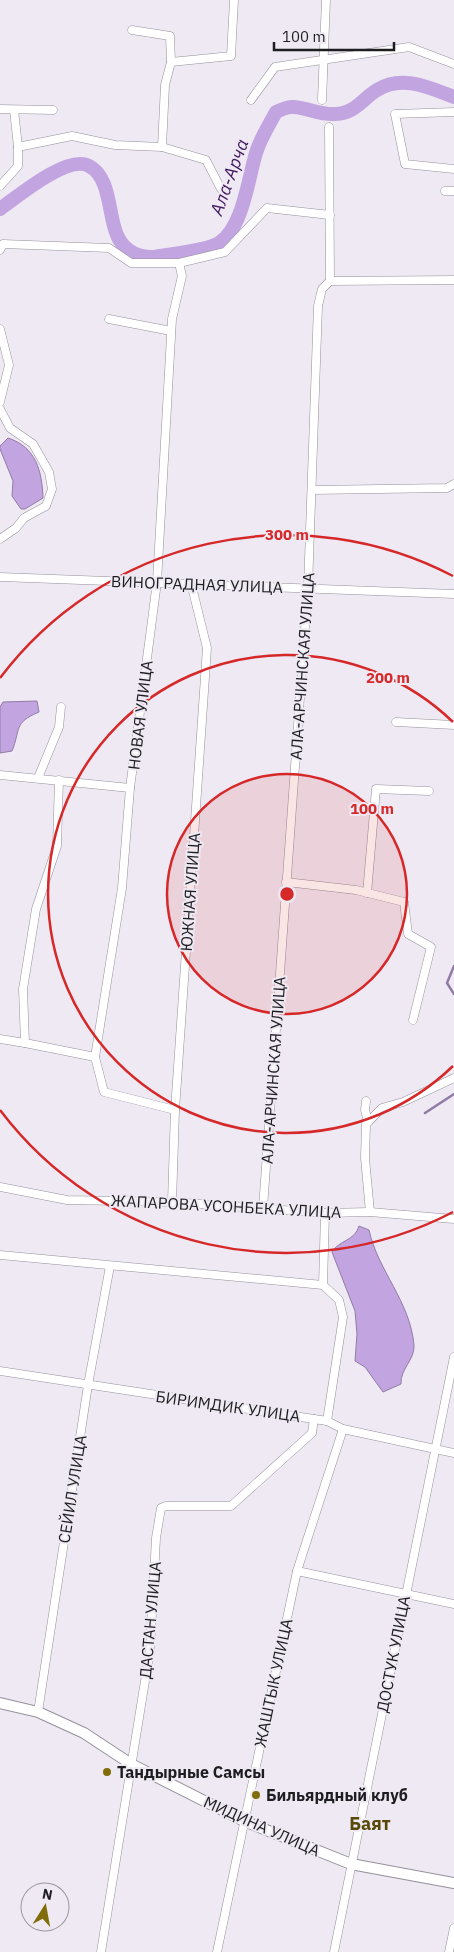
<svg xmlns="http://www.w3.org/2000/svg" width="454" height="1952" viewBox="0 0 454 1952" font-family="'IBM Plex Sans',sans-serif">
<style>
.water{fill:#c2a4e0;stroke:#917ca6}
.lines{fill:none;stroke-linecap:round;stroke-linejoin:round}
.stream{stroke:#917ca6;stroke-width:2.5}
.river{stroke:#c2a4e0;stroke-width:14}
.street-casing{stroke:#95909a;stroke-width:9}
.secondary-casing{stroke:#95909a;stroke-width:12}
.street{stroke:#fff;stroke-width:8}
.secondary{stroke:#fff;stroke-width:10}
.ring{fill:none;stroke:#d62828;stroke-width:2.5}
.poi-dot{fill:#806d09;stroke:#eee9f3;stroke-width:2}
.labels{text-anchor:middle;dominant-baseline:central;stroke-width:4;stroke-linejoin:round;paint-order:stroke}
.street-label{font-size:16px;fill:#1e1d20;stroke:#eee9f3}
.poi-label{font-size:16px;font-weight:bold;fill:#1e1d20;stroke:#eee9f3;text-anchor:start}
.water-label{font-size:18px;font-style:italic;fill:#42195f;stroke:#eee9f3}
.neighbourhood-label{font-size:18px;font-weight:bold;fill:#574a08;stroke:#eee9f3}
.centre{fill:#d62828;stroke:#eee9f3;stroke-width:2.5}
.ring-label{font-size:15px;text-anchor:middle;font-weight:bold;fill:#d62828;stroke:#eee9f3;stroke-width:4;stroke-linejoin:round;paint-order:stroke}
</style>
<rect width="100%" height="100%" fill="#eee9f3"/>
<g class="water">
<path d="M8,438C36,447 42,471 43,498L25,509H21L12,496L13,481L0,449V446Z"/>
<path d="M37,701L39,712C13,723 21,729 12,751L0,753V707L3,702Z"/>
<path d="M359,1226L369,1230C378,1271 410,1301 414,1345C415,1360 400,1369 401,1384L383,1392L365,1367L355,1361L357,1334L355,1311L332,1252C339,1240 355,1241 359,1226Z"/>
</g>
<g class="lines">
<g class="stream">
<path d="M454,966L447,983L454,994"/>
<path d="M425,1113L454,1094"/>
</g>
<path class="river" d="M0,209C17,197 68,154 89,166C111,177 108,215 117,235C124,252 141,260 159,256C174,254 207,250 219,243C243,228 248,179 256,153C260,139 269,125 276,112C281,110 288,106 294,107C308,108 320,115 335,114C356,113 362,99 377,90C402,74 430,88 454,97"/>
<defs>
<g id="street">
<path d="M132,30L170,36L171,62"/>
<path d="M251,100L275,67L409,47L454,64"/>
<path d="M322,100L326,0"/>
<path d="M0,109L53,110"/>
<path d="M14,110L18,147"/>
<path d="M454,112L395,114L405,164L454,169"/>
<path d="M162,147L165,85L171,62L231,56L234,0"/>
<path d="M0,186L18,166V147L72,136L115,145L162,147L206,160L221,189"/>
<path d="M445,191H454"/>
<path d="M0,250L3,244L109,248L131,263H179L225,252L267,208L330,215"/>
<path d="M330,281L454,280"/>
<path d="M109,319L171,331"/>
<path d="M0,329L9,365L0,402"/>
<path d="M0,409L10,428L33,444L49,472L52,489L46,506L24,518L16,528L0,539"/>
<path d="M312,490L447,488L454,484"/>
<path d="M0,577L454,594"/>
<path d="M396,722L454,725"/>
<path d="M0,775L130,788"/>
<path d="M38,778L59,727L61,707"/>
<path d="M59,780L57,846L36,909L23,989L25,1043L95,1057"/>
<path d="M286,882L356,890L404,902L408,934L431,947L413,1020"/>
<path d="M367,893L376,789L429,791"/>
<path d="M0,1039L25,1043"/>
<path d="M366,1101L365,1110L368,1122"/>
<path d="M175,1110L104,1092L95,1057L122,888L130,788L157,582L172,319L182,276L179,263"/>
<path d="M0,1187L67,1200L172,1202L325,1213L370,1212L454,1219"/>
<path d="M172,1202L175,1110L207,648L191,583"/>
<path d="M263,1208L308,587L318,306L322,289L330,281L329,127"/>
<path d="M370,1212L365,1158L366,1124L382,1108L403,1102L454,1078"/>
<path d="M325,1213L323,1285L339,1300L343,1317L327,1421"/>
<path d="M0,1255L323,1285"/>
<path d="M0,1371L327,1421L343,1429L454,1453"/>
<path d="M297,1571L454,1604"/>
<path d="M38,1712L88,1385L110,1266"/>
<path d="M101,1952L150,1650L156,1538L161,1508L166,1506H231L312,1433L314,1419"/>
<path d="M217,1952L297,1571L343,1429"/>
<path d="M334,1952L454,1357"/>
<path d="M449,1952L454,1928"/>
</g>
<path id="secondary" d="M0,1703L38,1712L84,1733L131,1764L244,1821L351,1864L454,1883"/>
</defs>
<use href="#street" class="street-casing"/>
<use href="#secondary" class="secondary-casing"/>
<use href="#street" class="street"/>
<use href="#secondary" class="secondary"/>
</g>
<circle cx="287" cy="894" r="120" fill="#d62828" fill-opacity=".12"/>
<g class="ring">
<circle cx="287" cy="894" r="120"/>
<path d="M453 1066A239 239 0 1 1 453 722"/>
<path d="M453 1212A359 359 0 0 1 0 1110M0 678A359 359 0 0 1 453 576"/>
</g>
<g class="poi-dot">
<circle cx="107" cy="1772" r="5"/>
<circle cx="256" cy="1795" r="5"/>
</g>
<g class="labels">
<g class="street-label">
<text transform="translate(197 584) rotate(2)">ВИНОГРАДНАЯ УЛИЦА</text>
<text transform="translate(302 666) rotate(-86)">АЛА-АРЧИНСКАЯ УЛИЦА</text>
<text transform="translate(140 715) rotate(-83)">НОВАЯ УЛИЦА</text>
<text transform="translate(190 892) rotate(-86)">ЮЖНАЯ УЛИЦА</text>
<text transform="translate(273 1070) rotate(-86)">АЛА-АРЧИНСКАЯ УЛИЦА</text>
<text transform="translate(226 1206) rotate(3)">ЖАПАРОВА УСОНБЕКА УЛИЦА</text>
<text transform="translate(228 1406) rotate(8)">БИРИМДИК УЛИЦА</text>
<text transform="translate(72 1489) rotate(-81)">СЕЙИЛ УЛИЦА</text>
<text transform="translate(150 1620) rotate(-85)">ДАСТАН УЛИЦА</text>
<text transform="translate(393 1654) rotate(-79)">ДОСТУК УЛИЦА</text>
<text transform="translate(273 1683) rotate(-78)">ЖАШТЫК УЛИЦА</text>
<text transform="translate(262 1826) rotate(24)">МИДИНА УЛИЦА</text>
</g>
<g class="poi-label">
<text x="117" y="1772">Тандырные Самсы</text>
<text x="266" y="1795">Бильярдный клуб</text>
</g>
<g class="water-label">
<text transform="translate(229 177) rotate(-70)">Ала-Арча</text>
</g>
<g class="neighbourhood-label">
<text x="370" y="1823">Баят</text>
</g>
</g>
<circle cx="287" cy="894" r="8" class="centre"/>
<g class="ring-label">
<text x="287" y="540">300 m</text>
<text x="388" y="683">200 m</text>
<text x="372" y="814">100 m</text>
</g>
<g transform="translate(45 1907) rotate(11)"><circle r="24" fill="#eee9f3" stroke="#9b979f"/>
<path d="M0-4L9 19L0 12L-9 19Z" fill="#806d09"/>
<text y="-8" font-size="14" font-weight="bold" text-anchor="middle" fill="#1e1d20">N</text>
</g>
<path d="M274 42v8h120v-8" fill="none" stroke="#1e1d20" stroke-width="2.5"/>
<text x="282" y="42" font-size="15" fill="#1e1d20" stroke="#eee9f3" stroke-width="4" paint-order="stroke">100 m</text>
</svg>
